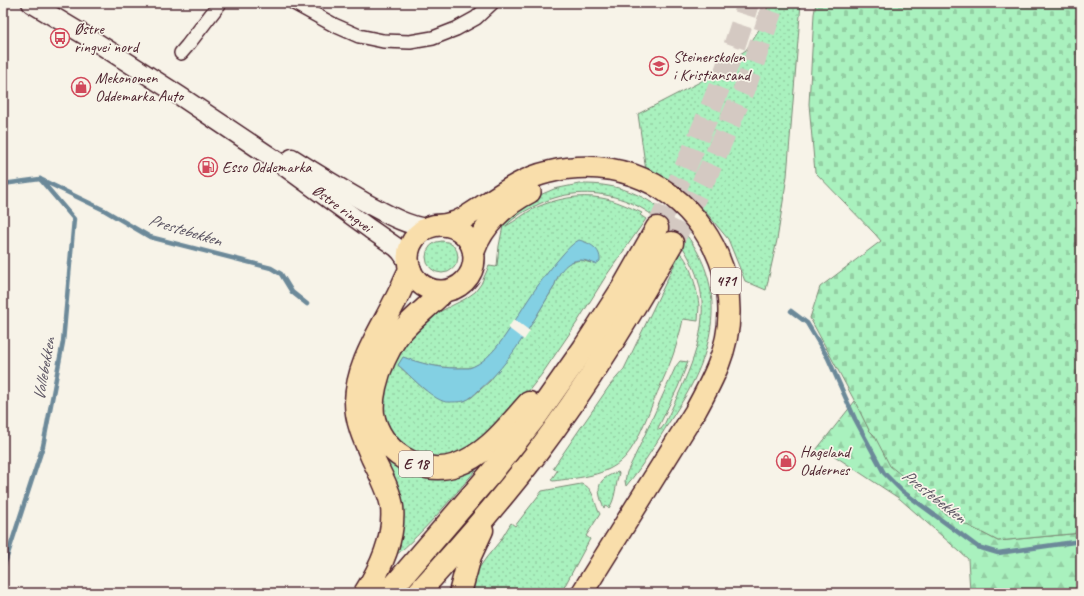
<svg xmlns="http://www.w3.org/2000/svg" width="1084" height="596" viewBox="0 0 1084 596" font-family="Caveat,sans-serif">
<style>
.grass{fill:url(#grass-dots);stroke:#7a8874;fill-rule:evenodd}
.forest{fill:url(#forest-firs);stroke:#7a8874}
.cemetery{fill:url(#cemetery-stones);stroke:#7a8874}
.water{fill:#83d0e3;stroke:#6c8999}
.pier{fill:#f7f3e8}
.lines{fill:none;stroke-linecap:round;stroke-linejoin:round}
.stream{stroke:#6c8999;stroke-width:4.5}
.trunk-tunnel{stroke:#d4c9c2;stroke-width:22;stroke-dasharray:22 11;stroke-linecap:butt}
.minor-casing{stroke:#4a1f2b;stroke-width:16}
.secondary-casing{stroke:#4a1f2b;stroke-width:21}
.primary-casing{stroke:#4a1f2b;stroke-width:24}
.trunk-casing{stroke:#4a1f2b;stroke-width:25}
.minor{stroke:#f7f3e8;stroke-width:13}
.secondary{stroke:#f7f3e8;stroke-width:18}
.primary{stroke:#f9deab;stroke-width:21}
.trunk{stroke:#f9deab;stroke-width:22}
.labels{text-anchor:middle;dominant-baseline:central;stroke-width:3.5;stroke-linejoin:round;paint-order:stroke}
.shield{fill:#f7f3e8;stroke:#7e5f64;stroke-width:1}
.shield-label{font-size:15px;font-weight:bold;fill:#4a1f2b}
.poi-label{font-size:16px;fill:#4a1f2b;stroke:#f7f3e8;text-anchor:start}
.street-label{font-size:16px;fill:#4a1f2b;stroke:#f7f3e8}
.water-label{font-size:17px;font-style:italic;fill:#5b5462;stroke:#f7f3e8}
</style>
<defs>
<pattern id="grass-dots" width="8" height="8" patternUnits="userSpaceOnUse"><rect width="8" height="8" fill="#a9f1be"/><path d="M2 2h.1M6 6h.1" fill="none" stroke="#93cea3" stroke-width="1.8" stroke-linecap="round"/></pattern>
<pattern id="forest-firs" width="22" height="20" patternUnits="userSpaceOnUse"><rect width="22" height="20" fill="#a9f1be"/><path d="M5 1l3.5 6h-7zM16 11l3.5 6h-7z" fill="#93cea3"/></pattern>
<pattern id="cemetery-stones" width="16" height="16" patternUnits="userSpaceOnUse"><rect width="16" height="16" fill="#a9f1be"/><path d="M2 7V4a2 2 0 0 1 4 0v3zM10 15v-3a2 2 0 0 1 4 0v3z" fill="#93cea3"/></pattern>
</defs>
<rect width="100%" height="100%" fill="#f7f3e8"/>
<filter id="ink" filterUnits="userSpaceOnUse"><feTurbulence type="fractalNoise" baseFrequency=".025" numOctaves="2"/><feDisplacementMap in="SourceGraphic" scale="8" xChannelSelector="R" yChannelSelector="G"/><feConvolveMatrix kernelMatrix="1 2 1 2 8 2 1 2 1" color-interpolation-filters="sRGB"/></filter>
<g filter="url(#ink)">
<g class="grass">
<path d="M768,3H801L787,176L777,240L766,290L745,281L728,239L704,210L646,171L638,114L700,82L746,50L765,20Z"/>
<path d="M579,184C589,184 599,184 609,186C635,190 662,206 679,226C721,273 720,328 693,382C687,395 678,408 670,421C656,443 643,466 626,486L625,481L627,472L630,466L642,441L676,366L680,361L688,362L678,387L658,428V430L661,429L664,425C682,386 705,345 702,301C701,286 696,271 689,258C661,203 595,177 539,204C527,210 515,216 506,226C516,221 525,213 535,208C555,199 579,194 601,198C615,200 629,207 642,213L640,215L646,219L606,276L576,324L542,374L509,416L491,433L454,458L426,459L394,439L382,414L386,379L400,347L428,318L439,312L465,299L475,292L481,284L489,266L496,267L497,266L499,246L503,226L505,222L526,204L540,195L554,189ZM565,252L591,263L581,260L571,262L563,267L557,278L554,287L526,333L490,381L472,397L464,401L425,390L398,365L403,358C420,363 438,368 456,368C460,368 465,368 469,368C495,361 515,319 530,298C541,282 552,267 565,252Z"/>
<circle cx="442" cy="257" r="16"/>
<path d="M680,253C690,260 698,293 699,306C699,311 698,316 698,321L683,319C682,325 680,332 678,339C672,363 659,387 650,410C643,426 634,451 620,462C602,477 575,478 553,481L551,480L557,471L553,468L610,385L624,369Z"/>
<path d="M379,456L477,467L476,470C450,500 425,531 394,557Z"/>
<path d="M618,472L619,473C616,483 615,501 609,508L605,506L604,508C596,488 596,479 618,472Z"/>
<path d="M581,484C594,486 594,504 600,514L586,536L590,539L561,593H468L475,574L486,558L500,541L511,523L515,526L542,491Z"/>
</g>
<path class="forest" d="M855,401L869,430L944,513L998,541L1081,533V593H969L970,591L968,559L900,499L824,449L809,459Z"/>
<path class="cemetery" d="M816,3H1081V533L998,541L944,513L935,502L890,466L874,435L869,430L853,398L810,318L820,287L881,241L875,234L815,172L809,104L814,14Z"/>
<path class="water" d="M579,240C590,243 601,249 600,261L596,264C592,263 586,260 581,260C565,260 558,274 554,287C531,324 512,362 479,390C475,394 470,399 464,401C460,402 451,402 446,402C431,399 410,375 398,365L403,357C420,363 438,368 456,368C460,368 465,368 469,368C494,361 514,321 528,300C537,286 547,273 557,261C564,253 570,245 579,240Z"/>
<path class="pier" d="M514,319L530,331L524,340L508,328Z"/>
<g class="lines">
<g class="stream">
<path d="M3,184L40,179L104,210L150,237L271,268L281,274L292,292L307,304"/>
<path d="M791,311L807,323L828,358L855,419L884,473L902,491L978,547L998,553L1081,541"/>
<path d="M3,569L43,446L63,342L74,219L40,179"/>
</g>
<g class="trunk-tunnel">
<path d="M657,228C692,155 725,81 748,3"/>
<path d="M672,243L710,168L746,85L774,3"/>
</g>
<defs>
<g id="minor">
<path d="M294,3L334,25L359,36L383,41L410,42L433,38L456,29L476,18L492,3"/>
<path d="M181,53L187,46L220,3"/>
</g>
<g id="secondary">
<path id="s1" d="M31,3L96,42L180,96L277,161L370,229L396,247L401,252L408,262"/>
<path d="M292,158C317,174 342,189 368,204C387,214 405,225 427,228"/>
</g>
<g id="primary">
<circle cx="441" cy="258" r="33"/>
<path d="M444,225L456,222L464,218C492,201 517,179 549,172C577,165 606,166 633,175C690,195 730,252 729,313C729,350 712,381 695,412L582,593"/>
<path d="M474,251C483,225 506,204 530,192"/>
</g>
<g id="trunk">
<path d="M443,292C429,306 412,319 399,334C393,341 388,352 384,360C377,375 371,398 373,414C379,451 420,477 456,465C487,455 508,426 529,403"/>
<path d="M365,593C381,568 395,538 392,507C390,491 379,472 372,457C364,439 356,421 356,402C357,365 378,335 394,303C400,293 404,281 410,270"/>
<path d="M388,593L492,472L537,415L584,348L624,286L657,228"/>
<path d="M418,593C459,548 499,502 536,454C587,387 630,315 672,243"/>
<path d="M460,593L470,556L482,530"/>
</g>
</defs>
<use href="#minor" class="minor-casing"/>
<use href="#secondary" class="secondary-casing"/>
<use href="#primary" class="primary-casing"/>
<use href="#trunk" class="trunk-casing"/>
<use href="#minor" class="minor"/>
<use href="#secondary" class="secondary"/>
<use href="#primary" class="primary"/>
<use href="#trunk" class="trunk"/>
</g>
</g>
<defs>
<symbol id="bus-ring" viewBox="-11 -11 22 22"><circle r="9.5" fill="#f7f3e8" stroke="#d1495b" stroke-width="1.5"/><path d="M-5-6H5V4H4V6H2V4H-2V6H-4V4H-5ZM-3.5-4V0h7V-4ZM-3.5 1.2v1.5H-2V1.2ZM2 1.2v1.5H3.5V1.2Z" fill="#d1495b"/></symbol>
<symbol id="school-ring" viewBox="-11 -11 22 22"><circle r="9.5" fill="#f7f3e8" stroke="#d1495b" stroke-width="1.5"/><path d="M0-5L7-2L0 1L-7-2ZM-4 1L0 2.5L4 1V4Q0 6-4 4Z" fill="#d1495b"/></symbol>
<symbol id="shop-ring" viewBox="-11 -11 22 22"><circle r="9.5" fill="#f7f3e8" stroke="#d1495b" stroke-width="1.5"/><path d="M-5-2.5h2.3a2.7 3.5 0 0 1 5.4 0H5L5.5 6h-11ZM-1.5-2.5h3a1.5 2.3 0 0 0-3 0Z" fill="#d1495b"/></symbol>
<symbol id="fuel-ring" viewBox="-11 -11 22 22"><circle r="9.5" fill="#f7f3e8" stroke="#d1495b" stroke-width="1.5"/><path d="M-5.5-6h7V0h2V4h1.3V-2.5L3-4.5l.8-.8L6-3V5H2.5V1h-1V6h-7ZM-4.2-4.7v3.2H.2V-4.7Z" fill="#d1495b"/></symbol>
</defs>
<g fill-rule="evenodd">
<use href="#bus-ring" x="49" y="27" width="22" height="22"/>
<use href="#school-ring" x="648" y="55" width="22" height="22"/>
<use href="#shop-ring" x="70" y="76" width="22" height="22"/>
<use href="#fuel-ring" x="197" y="156" width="22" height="22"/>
<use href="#shop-ring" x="775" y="450" width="22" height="22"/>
</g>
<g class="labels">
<g class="shield">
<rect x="711" y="268" width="30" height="26" rx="3"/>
<rect x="399" y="451" width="34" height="26" rx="3"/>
</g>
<g class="shield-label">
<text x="726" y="281">471</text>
<text x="416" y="464">E 18</text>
</g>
<g class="poi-label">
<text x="74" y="29">Østre<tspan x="74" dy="18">ringvei nord</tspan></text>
<text x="673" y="57">Steinerskolen<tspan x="673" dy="18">i Kristiansand</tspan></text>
<text x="95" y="78">Mekonomen<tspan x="95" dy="18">Oddemarka Auto</tspan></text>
<text x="222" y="167">Esso Oddemarka</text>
<text x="800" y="452">Hageland<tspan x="800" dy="18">Oddernes</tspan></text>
</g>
<g class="street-label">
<text stroke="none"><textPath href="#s1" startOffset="373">Østre ringvei</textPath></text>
</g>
<g class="water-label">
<text transform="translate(185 230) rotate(17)">Prestebekken</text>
<text transform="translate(44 369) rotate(-80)">Vollebekken</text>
<text transform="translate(934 496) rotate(38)">Prestebekken</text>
</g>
</g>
<rect width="1084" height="596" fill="none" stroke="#f7f3e8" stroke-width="16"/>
<rect x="8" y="8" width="1068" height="580" fill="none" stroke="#4a1f2b" stroke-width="1.5" filter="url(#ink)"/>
</svg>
